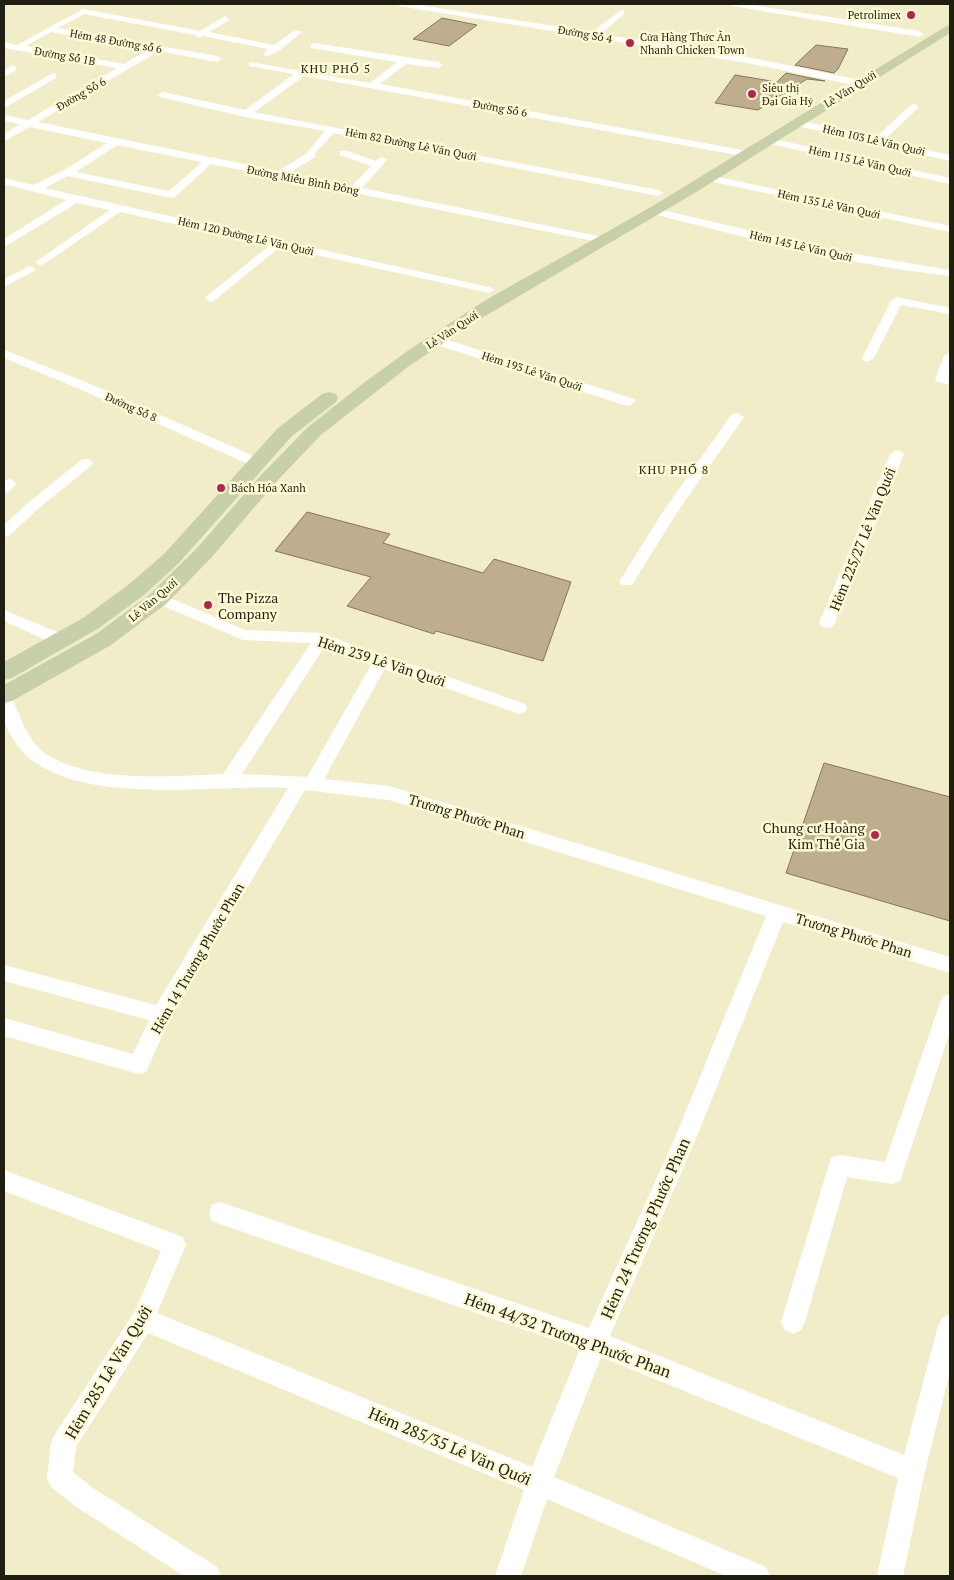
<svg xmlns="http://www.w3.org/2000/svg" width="954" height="1580" viewBox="0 0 954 1580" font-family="'PT Serif',serif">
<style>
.building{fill:#bfae8d;stroke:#877758}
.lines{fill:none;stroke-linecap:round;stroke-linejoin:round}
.street{fill:#fff;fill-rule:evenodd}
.secondary{fill:#c8d0a9;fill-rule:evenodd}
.poi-dot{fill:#b5244c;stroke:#fefad5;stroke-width:2}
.labels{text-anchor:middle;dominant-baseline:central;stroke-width:5;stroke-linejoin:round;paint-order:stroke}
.far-poi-label{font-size:11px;fill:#201e11;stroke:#fefad5;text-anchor:start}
.far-street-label{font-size:11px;fill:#201e11;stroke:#fefad5}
.far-neighbourhood-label{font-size:12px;letter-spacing:1px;fill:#201e11;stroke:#fefad5}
.street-label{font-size:14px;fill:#201e11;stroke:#fefad5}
.poi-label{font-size:14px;fill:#201e11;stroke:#fefad5;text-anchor:start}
.near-street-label{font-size:16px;fill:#201e11;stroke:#fefad5}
</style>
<rect width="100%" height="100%" fill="#f1edc8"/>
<g class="building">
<path d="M442,18L477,25L449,46L413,39Z"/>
<path d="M816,45L848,49L838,69L834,73L795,65Z"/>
<path d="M786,73L825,81L807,79L758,110L715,103L735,75L777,82Z"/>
<path d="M307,512L390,534L383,543L483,573L494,559L571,582L543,661L436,631L434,634L347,606L371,577L275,551Z"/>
<path d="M824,763L950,797V921L786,873Z"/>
</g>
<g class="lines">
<g class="street">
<path d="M395,4H413L592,32L621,10H624V14L601,34L747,57L859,80L864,83L859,86L747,63L399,6Z"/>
<path d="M728,4H746L920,31L924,34L920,37L732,6Z"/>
<path d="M83,9L200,31L225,16L229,19L228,21L209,32L274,45L295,30L302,32L280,50L267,57L263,54L268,49L203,36L199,38L195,35L84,14L58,28L217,56L221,59L217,62L159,51L38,122L278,171L306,154L325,131L245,117L160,97L158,95L163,92L245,110L294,74L249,66V62L370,83L397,62L311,48L310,46L314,43L439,62L443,65L439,68L406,64L380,84L748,151L753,154L748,157L304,76L254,112L658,190L663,193L658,196L334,133L315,153V157L289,173L352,186L371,166L340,155V151H348L375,161L382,157L387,160L362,188L603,237L609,240L603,243L211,164L175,197L171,198L68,176L44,188L489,287L495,290L489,293L280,247L215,300L211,302L205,298L207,296L270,245L120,212L41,266L35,263L37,261L110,210L77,203L4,247V239L66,200L4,184V178L33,185L63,171L107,143L30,127L4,141V134L20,124L4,121V115L28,120L117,68L4,48V42L17,45ZM51,32L149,49L124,64L26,46ZM117,145L202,162L169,191L76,172Z"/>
<path d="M13,65L17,68L16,70L4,77V70Z"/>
<path d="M53,73L56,74V78L4,108V101Z"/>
<path d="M914,104L919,107L917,109L884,140L950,155V161L798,126L793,123L798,120L875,138L911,105Z"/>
<path d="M769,138L950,178V184L766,143V139Z"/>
<path d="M708,175L950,226V232L704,180L703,178Z"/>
<path d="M653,208L838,251L950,270V276C848,265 748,238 649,213L648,211Z"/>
<path d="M30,266L36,269L34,271L4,287V279Z"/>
<path d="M897,297L950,308V314L901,305L874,358L868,362L864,361L862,358L891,301Z"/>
<path d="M435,336L634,399L635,402L629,406L624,405L431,343L429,340L431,337Z"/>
<path d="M4,350L83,381L263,460L265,463L258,467L253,466L75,387L4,358Z"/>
<path d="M950,352V371L948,377H950V385L937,382L935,379L944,356Z"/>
<path d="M737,413L744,417L678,511L632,585H622L619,582L664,510L732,414Z"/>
<path d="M897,450L904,454L835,623L832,627L827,628L822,627L819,623L890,454Z"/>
<path d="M86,459L91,460L93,463L91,466L39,508L9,536L4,537V525L29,502L81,460Z"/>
<path d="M10,479L17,483L9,492L4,493V481Z"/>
<path d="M159,593L245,630L322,633L384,658L421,667L525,704L527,708L525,712L519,714L412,676L384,670L324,779L389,786L950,957V973L783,922L695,1141L610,1336L904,1455L938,1326L942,1318L950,1314V1372L925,1471L903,1576H877L898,1478L601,1357L554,1477L766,1567L770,1576H726L547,1499L521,1576H495L524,1490L148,1333L76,1447L73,1472L93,1488L217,1567L221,1576H184L75,1506L51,1487L47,1478L51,1443L55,1434L135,1311L161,1251L4,1191V1170L183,1237L186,1245L157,1313L532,1467L580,1349L220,1224L212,1221L209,1213L212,1205L220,1202L589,1328L674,1140L766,916L389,800L305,790L169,1020L146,1072L139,1074L4,1036V1018L133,1054L149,1020L4,981V965L156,1005L288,788C214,783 54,813 12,737C9,732 5,725 4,720C2,712 3,701 4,693L10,695C20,712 23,731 37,746C74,785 173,776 223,774L311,643L243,640L154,602L151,598L154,594ZM325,646L371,665L307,777L242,774Z"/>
<path d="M4,610L69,637L71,641L69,645L63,646L57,645L4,621Z"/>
<path d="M950,994V1032L900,1181L892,1184L847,1177L805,1322L801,1330L793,1334L785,1330L781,1322L831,1158L839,1155L885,1162L940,1003L943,997Z"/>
</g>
<g class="secondary">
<path d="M950,24V33L698,191L475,322L409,366L321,435L276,482L212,557L166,604L111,645L12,701L4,703V685L96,634L150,594L197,548L262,474L308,427L365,382L413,347L486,300L651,207Z"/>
<path d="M329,392L336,394L338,398L336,402L292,436L178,564L144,595L99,628L12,678L4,680V662L83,618L128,585L164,554L278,428L322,394Z"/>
</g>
</g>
<g class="poi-dot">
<circle cx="911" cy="15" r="5"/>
<circle cx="630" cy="43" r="5"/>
<circle cx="752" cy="94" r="5"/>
<circle cx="221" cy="488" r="5"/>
<circle cx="208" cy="605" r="5"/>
<circle cx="875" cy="835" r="5"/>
</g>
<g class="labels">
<g class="far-poi-label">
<text x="901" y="15" text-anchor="end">Petrolimex</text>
<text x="640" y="37">Cửa Hàng Thức Ăn<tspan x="640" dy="13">Nhanh Chicken Town</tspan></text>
<text x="762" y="88">Siêu thị<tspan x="762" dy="13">Đại Gia Hỷ</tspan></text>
<text x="231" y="488">Bách Hóa Xanh</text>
</g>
<g class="far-street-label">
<text transform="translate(585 34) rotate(10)">Đường Số 4</text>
<text transform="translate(116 41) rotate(10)">Hẻm 48 Đường số 6</text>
<text transform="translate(65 56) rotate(10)">Đường Số 1B</text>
<text transform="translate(850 89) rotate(-32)">Lê Văn Quới</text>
<text transform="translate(81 94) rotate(-30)">Đường Số 6</text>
<text transform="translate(500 108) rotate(10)">Đường Số 6</text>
<text transform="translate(874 140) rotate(13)">Hẻm 103 Lê Văn Quới</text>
<text transform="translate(411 144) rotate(11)">Hẻm 82 Đường Lê Văn Quới</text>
<text transform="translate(860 161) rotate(13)">Hẻm 115 Lê Văn Quới</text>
<text transform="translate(303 180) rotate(11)">Đường Miếu Bình Đông</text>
<text transform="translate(829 204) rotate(12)">Hẻm 135 Lê Văn Quới</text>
<text transform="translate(246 236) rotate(13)">Hẻm 120 Đường Lê Văn Quới</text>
<text transform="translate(801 246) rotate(13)">Hẻm 145 Lê Văn Quới</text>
<text transform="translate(452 330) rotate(-33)">Lê Văn Quới</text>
<text transform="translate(532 371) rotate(18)">Hẻm 193 Lê Văn Quới</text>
<text transform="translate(131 407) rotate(24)">Đường Số 8</text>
<text transform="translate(153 600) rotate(-40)">Lê Văn Quới</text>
</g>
<g class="far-neighbourhood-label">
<text x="336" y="68">KHU PHỐ 5</text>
<text x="674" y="469">KHU PHỐ 8</text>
</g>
<g class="street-label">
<text transform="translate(862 539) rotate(-68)">Hẻm 225/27 Lê Văn Quới</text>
<text transform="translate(382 661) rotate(18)">Hẻm 239 Lê Văn Quới</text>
<text transform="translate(467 816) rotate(17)">Trương Phước Phan</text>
<text transform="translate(854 935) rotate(17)">Trương Phước Phan</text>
<text transform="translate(197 958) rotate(-60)">Hẻm 14 Trương Phước Phan</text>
</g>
<g class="poi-label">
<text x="218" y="597">The Pizza<tspan x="218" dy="16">Company</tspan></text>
<text x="865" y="827" text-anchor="end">Chung cư Hoàng<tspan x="865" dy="16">Kim Thế Gia</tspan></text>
</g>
<g class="near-street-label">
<text transform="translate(645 1228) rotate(-66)">Hẻm 24 Trương Phước Phan</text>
<text transform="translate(568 1335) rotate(20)">Hẻm 44/32 Trương Phước Phan</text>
<text transform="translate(108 1372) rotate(-59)">Hẻm 285 Lê Văn Quới</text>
<text transform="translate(450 1446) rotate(23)">Hẻm 285/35 Lê Văn Quới</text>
</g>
</g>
<rect width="954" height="1580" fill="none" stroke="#201e11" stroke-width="10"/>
</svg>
